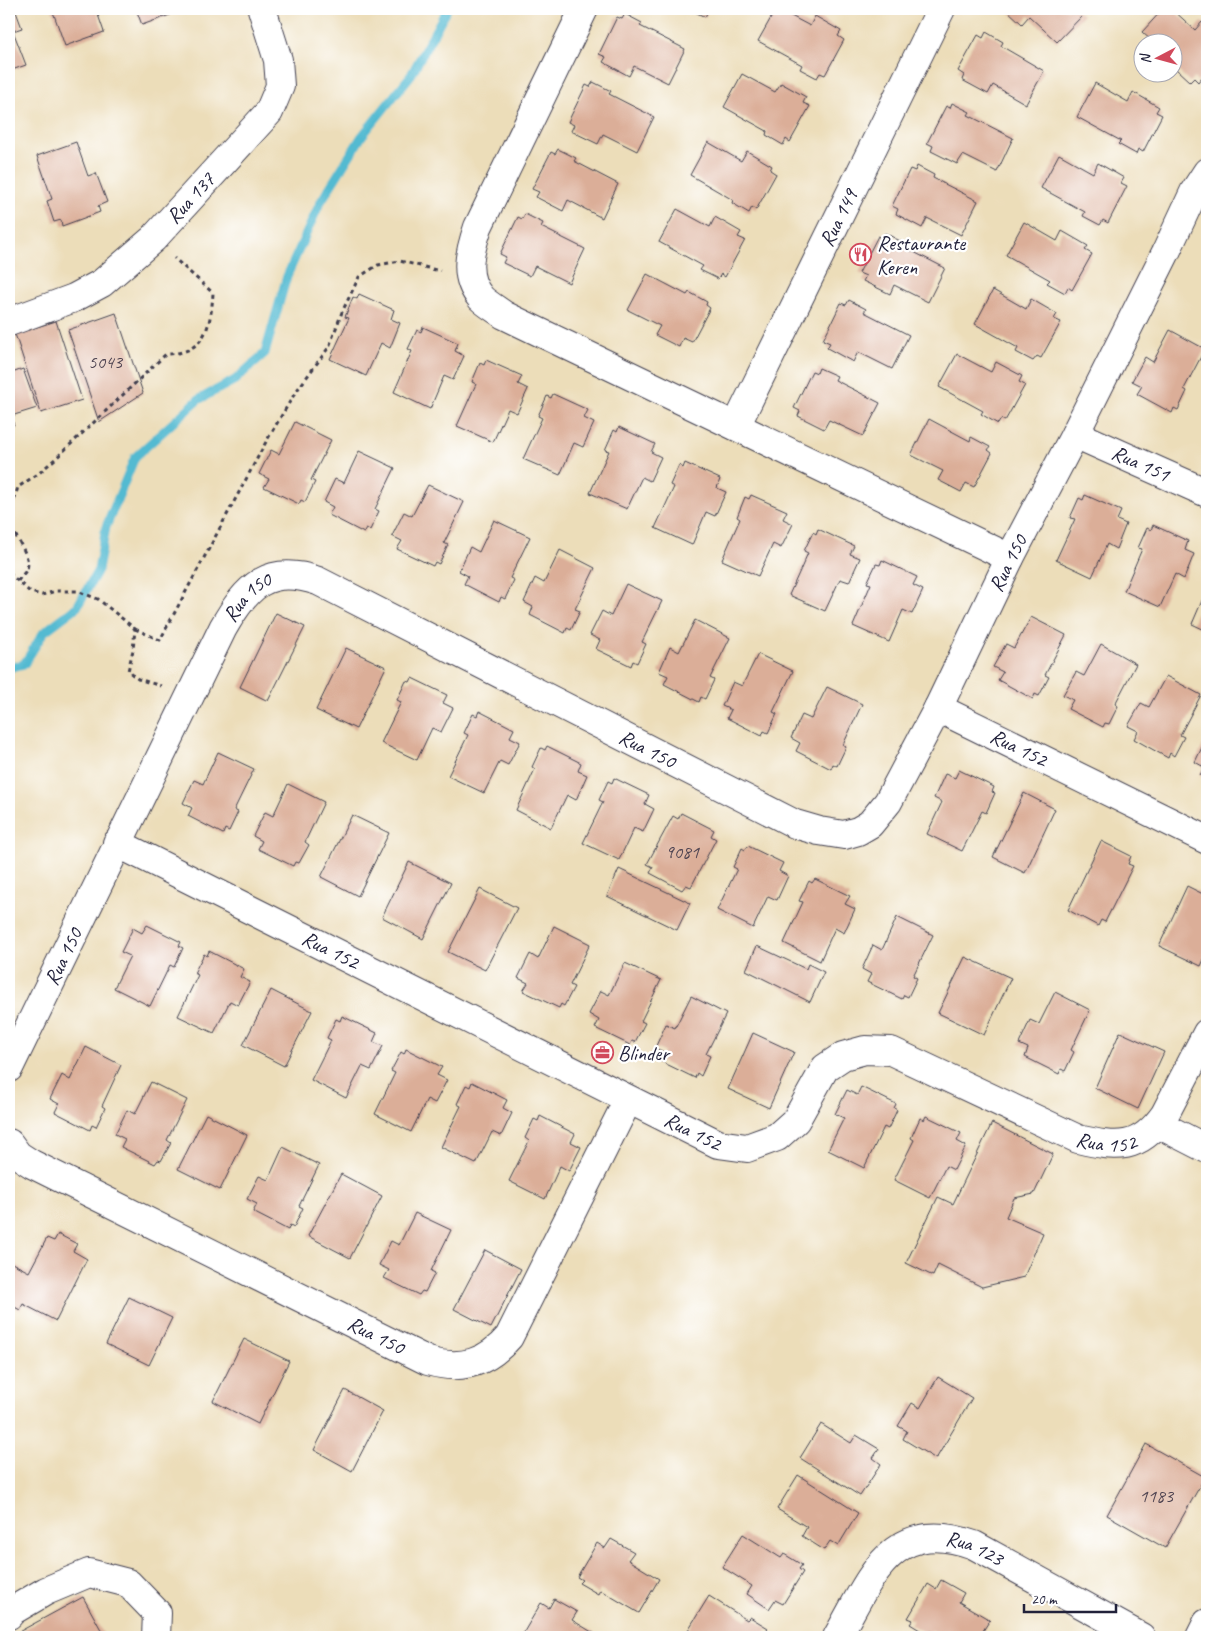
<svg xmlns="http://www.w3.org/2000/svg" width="1216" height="1646" viewBox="0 0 1216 1646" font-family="Caveat,sans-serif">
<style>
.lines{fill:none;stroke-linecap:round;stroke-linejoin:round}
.stream{stroke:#53bad1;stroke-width:9}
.building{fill:#dbae98}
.minor-casing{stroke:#403e4e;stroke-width:30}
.path{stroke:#403e4e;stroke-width:3;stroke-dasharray:4 4;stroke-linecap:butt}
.minor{stroke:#fff;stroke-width:28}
.labels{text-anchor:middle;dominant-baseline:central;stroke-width:4.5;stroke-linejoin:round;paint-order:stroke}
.number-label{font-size:19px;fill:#504552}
.street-label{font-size:21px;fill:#22223b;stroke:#fff}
.poi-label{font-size:21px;fill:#22223b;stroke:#fff;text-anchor:start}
</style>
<rect width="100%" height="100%" fill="#fff"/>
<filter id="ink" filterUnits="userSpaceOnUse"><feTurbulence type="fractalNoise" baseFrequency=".02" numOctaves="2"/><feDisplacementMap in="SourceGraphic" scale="10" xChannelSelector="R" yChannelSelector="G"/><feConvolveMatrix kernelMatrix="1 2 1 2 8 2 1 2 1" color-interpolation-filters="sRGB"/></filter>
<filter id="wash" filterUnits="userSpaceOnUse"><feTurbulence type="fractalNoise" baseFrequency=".0096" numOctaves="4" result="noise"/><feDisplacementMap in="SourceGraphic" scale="20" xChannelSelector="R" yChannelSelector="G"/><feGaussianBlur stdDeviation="1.12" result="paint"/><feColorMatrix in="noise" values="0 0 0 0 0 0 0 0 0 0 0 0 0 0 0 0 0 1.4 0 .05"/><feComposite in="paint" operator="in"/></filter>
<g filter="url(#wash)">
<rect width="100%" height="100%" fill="#ecddb9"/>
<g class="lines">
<path class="stream" d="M9,668L24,664L44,632L77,607L98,570L106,527L135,457L198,400L235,380L265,353L287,276L320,203L362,136L411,75L447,9"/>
</g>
<g id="blocks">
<g class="building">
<path d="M9,9H15L22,28L13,31L26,65L9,71Z"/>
<path d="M52,9H96L104,32L65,46Z"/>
<path d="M136,9H180L181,11L142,25Z"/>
<path d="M689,9H709L705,17Z"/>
<path d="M776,9H778L810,26L815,16L841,31L838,36L844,40L825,75L820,73L817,78L800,69L802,65L758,41Z"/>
<path d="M837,9H857L855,12L850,9L848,14Z"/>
<path d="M1006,9H1076L1083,15L1057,42L1029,16L1022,24Z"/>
<path d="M1163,9H1172L1195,30L1202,22L1207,26V71L1198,82L1194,78L1190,82L1176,69L1178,66L1174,61V42H1153L1142,32Z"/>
<path d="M625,14L642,23L640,26L685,49L668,83L634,66L629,76L603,62L606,57L599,54L617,17L622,19Z"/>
<path d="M986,32L1003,42L1001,46L1044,71L1026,104L993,85L988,94L962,80L964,75L958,71L978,35L983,38Z"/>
<path d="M742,74L775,92L781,83L806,97L803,103L810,106L790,142L786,139L783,145L766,135L767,131L724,107Z"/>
<path d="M593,82L611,91L609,94L654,117L637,151L603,134L598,144L571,131L574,125L568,122L586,85L590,87Z"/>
<path d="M1095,83L1128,102L1133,92L1159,107L1156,112L1162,115L1143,152L1138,149L1136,154L1118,144L1121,141L1077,117Z"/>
<path d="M952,103L970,112L968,115L1013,138L997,172L963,155L957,164L931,151L933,146L927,143L946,106L950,108Z"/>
<path d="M76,142L88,176L96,173L107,202L98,206L100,212L62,226L61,220L54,222L47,201L52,199L37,156Z"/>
<path d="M708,142L741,161L747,151L772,166L770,170L776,174L756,210L752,207L749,213L732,203L733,200L690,175Z"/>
<path d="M558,149L576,158L574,161L618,184L602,218L568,200L563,211L536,197L539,192L532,189L551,152L555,154Z"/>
<path d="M1059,154L1093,173L1098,163L1124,178L1121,183L1127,186L1108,223L1103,220L1100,225L1083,216L1085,212L1041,188Z"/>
<path d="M917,166L934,175L933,178L978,201L961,235L927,218L922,228L896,214L898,209L892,206L910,169L915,171Z"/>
<path d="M677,209L710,227L715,217L741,232L738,237L745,240L725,277L721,274L718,279L700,270L703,266L659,242Z"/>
<path d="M525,214L543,223L541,227L585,249L569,283L535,266L530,276L503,263L506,257L500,254L518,217L522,219Z"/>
<path d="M1024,222L1057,241L1062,231L1088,246L1085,250L1092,254L1072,290L1068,287L1065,293L1047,283L1050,280L1006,255Z"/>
<path d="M885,233L902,242L900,245L945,268L928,302L894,285L890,294L863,281L866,276L859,273L878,236L882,238Z"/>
<path d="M647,274L687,295L689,292L707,302L706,305L710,308L692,342L683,338L679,347L655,335L660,326L628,310Z"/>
<path d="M993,290L1026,309L1031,299L1057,314L1054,319L1061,322L1041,358L1037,356L1033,361L1016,352L1018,348L975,324Z"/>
<path d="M359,294L394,310L391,319L400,323L390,348L381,343L366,376L330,359L349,318L345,317L353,297L357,299Z"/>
<path d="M849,300L866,309L864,312L909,335L892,369L858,352L853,362L827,348L830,343L823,340L841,303L846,305Z"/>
<path d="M116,313L143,393L99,422L68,330Z"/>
<path d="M56,321L82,400L41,413L15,334Z"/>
<path d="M423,327L458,343L455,351L464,356L453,380L444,376L430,409L394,392L412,351L408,349L417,330L421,332Z"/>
<path d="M1170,330L1205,349L1184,389L1187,391L1178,410L1174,408L1172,413L1137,394L1142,386L1132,381L1145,357L1153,362Z"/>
<path d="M957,354L991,372L996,362L1022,376L1019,382L1025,385L1005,421L1001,419L998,424L981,414L983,411L939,387Z"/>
<path d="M486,360L522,376L518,384L528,389L517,413L508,409L493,442L457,426L476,384L472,382L480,363L484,365Z"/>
<path d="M819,368L837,376L835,380L880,403L863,436L829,420L824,429L798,416L800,411L794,408L812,371L817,373Z"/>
<path d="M23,369L37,408L11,416L14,425L9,427V374Z"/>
<path d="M553,394L588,410L584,418L594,423L583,447L574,443L560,475L523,459L542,418L538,416L547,396L551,398Z"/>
<path d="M929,419L970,441L971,437L990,447L988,450L992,453L974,487L966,483L961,492L938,480L943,471L911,455Z"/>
<path d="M295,422L331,440L311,480L315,482L305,502L301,500L299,504L264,487L269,479L259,474L271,450L279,454Z"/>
<path d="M619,427L655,444L651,452L661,457L650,481L642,477L627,509L590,493L609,451L605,450L614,430L617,432Z"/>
<path d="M359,451L395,468L375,509L379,511L370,530L366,528L364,533L329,515L333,507L324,502L335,479L344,483Z"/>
<path d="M685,463L720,479L717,488L726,492L715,516L706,512L692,545L655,528L674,487L670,485L679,465L683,468Z"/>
<path d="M428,485L464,502L444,543L448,545L439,564L435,562L433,566L397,549L402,541L392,536L404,512L412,516Z"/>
<path d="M751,495L787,511L783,519L793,524L781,548L773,544L758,576L722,560L740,519L737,517L745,497L749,499Z"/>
<path d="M1085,495L1121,511L1117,520L1126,524L1116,549L1107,544L1092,577L1056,560L1075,519L1070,518L1079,498L1083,500Z"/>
<path d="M494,520L530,537L510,578L514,580L505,599L501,597L499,602L464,584L468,576L459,571L470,547L479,552Z"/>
<path d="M1153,525L1188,541L1185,550L1194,554L1184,579L1175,574L1160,607L1124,591L1142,549L1138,548L1147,528L1151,530Z"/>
<path d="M818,529L854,546L850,554L860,558L849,582L840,579L825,611L789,595L808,553L804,551L813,532L816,534Z"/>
<path d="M560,550L595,568L575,609L580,611L571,630L567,628L565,633L530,615L533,607L524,602L535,578L544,583Z"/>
<path d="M882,560L917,577L913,585L923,590L912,614L903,610L889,642L853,626L871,584L867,583L876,564L880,565Z"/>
<path d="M626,584L662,601L642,642L646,644L637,663L633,661L631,666L596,649L600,640L590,635L602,611L611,616Z"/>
<path d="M1207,589V631L1192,624Z"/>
<path d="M276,613L305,627L268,701L240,687Z"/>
<path d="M1031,617L1066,635L1045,675L1049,677L1039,696L1035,694L1033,699L998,680L1003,672L993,667L1006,644L1014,648Z"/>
<path d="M695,620L730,638L710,678L714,680L705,699L701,697L699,702L664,684L668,676L659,672L670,647L679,652Z"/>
<path d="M1101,644L1136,664L1115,704L1118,706L1109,724L1105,723L1103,727L1068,709L1073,700L1063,695L1076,672L1084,676Z"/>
<path d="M346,648L386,667L356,729L316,710Z"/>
<path d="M758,654L793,671L773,712L777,714L768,733L764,731L762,736L727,718L731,710L722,706L733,682L742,686Z"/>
<path d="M1166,676L1201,695L1180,735L1184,737L1174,756L1170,753L1168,758L1134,739L1138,731L1128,726L1141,703L1149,707Z"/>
<path d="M412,678L447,695L443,703L453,708L441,732L432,728L417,760L381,743L401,702L397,700L406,681L410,682Z"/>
<path d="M827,687L862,704L843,745L846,747L837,766L833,764L831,769L796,751L800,743L791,738L802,715L811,719Z"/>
<path d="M479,711L514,729L510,737L520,742L508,765L500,761L484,793L448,776L468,735L464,733L473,714L477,716Z"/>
<path d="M1207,737V779L1200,775L1204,767L1195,762Z"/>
<path d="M547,746L581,763L578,771L587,775L576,800L567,795L551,828L516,810L535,769L532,767L541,748L545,750Z"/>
<path d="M218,752L254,769L234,810L238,812L229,831L225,829L223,834L188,816L192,808L183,803L194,780L203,784Z"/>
<path d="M959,770L994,787L992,792L995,793L986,813L982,811L962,851L927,834L942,802L934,798L945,774L955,778Z"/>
<path d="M614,778L649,795L645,804L654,809L643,832L634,828L619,860L583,843L603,802L599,800L608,781L612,783Z"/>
<path d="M288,784L324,802L305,842L309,845L299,863L295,862L293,866L258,849L262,841L253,836L265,812L273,816Z"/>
<path d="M1024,793L1055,809L1025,873L993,857Z"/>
<path d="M681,813L714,830L711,836L716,839L691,887L686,885L682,890L650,873L653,867L647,864L673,816L678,819Z"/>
<path d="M352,815L389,833L358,896L321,877Z"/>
<path d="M1101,841L1131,856L1128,864L1133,866L1105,922L1101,920L1098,926L1068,910Z"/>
<path d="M748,846L783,863L779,871L788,876L777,900L768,896L753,928L717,910L737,869L733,867L742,848L745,850Z"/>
<path d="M409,862L451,883L423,939L382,917Z"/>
<path d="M619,869L690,903L677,930L607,896Z"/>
<path d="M815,879L850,896L845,904L855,909L844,933L835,928L820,961L784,943L803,902L799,901L809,881L812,883Z"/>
<path d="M1187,886L1207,896V953L1201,966L1159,946Z"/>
<path d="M480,889L517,908L485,970L448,952Z"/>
<path d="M897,917L933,935L913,976L917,978L908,997L904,995L902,999L867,982L871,974L862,969L873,945L882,950Z"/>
<path d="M147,925L181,942L179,946L183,948L174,967L170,965L150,1006L114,988L130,956L121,952L133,928L142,933Z"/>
<path d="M554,926L590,944L570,985L574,987L564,1006L561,1004L559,1008L523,991L528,983L518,978L530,954L538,959Z"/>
<path d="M757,946L806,969L808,964L824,972L810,1002L746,970Z"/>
<path d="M209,951L244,969L240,977L250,982L238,1005L230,1001L214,1033L178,1016L198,975L194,973L204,954L207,956Z"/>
<path d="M965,957L1011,978L984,1035L938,1013Z"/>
<path d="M625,963L661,980L641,1021L645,1023L635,1042L632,1041L630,1045L595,1028L599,1020L589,1014L601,991L609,995Z"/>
<path d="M271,990L312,1011L284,1066L243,1045Z"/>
<path d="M1055,992L1090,1010L1071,1050L1074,1052L1065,1071L1061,1069L1059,1074L1025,1057L1028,1048L1019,1044L1030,1020L1039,1024Z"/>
<path d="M691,996L726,1014L706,1054L710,1056L701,1076L697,1073L695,1078L660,1061L664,1052L655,1048L666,1024L675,1028Z"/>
<path d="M342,1016L377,1033L373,1042L383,1046L371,1070L362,1066L346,1098L311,1080L331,1040L327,1038L336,1019L340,1021Z"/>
<path d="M1120,1032L1164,1052L1138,1109L1095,1088Z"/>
<path d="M753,1033L794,1052L769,1108L728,1089Z"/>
<path d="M86,1047L121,1065L102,1106L105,1108L96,1127L92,1125L90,1130L55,1112L59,1104L50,1099L62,1075L70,1080Z"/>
<path d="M406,1049L442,1067L437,1075L447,1080L435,1103L427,1099L411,1132L375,1114L395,1073L391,1071L401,1052L404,1054Z"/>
<path d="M151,1082L187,1100L167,1140L171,1143L161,1161L158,1160L155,1164L121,1147L125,1139L115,1134L127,1110L135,1114Z"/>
<path d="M472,1082L507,1100L503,1108L512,1113L501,1136L492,1132L476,1164L441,1147L461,1106L457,1104L466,1085L470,1087Z"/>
<path d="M861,1087L896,1104L894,1108L897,1110L888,1129L884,1127L864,1168L828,1150L844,1118L835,1114L847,1090L857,1095Z"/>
<path d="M206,1114L247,1135L220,1190L178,1169Z"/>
<path d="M540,1116L575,1134L571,1142L581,1147L569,1171L560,1166L545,1199L509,1181L529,1141L525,1138L534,1119L538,1121Z"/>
<path d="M926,1116L961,1133L957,1141L966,1146L954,1170L946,1166L930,1198L894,1180L914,1140L911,1138L920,1118L924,1120Z"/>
<path d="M992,1123L1053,1154L1034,1194L1014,1198L1006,1217L1043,1233L1024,1277L982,1287L938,1265L933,1276L906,1263L938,1197L953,1204Z"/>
<path d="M283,1147L319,1165L299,1206L303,1208L294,1227L290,1225L288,1230L253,1212L257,1204L247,1199L259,1176L268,1180Z"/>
<path d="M341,1174L382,1196L350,1258L308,1236Z"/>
<path d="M415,1213L451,1230L431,1271L435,1273L425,1292L422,1291L419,1295L384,1278L389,1270L379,1265L391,1241L399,1245Z"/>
<path d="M58,1234L77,1244L73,1251L87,1259L56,1321L23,1304L20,1310L9,1304V1264L10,1262L29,1272L47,1238L54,1241Z"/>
<path d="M485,1250L521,1269L491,1328L454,1309Z"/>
<path d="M129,1297L172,1318L149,1365L106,1344Z"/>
<path d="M244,1339L289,1361L258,1424L213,1401Z"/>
<path d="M938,1377L972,1398L936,1459L903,1439L907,1431L898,1426L912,1403L920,1408Z"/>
<path d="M345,1390L383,1411L352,1471L314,1450Z"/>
<path d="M821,1424L851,1443L856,1435L879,1449L873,1458L881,1464L860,1496L800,1458Z"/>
<path d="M1146,1444L1205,1477L1165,1548L1107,1515Z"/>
<path d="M798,1475L858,1513L838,1546L830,1541L824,1550L802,1536L807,1527L777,1509Z"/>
<path d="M743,1534L781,1558L784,1554L802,1565L799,1569L803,1572L783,1604L775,1600L769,1609L747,1594L752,1586L722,1567Z"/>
<path d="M611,1539L634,1552L628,1560L659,1579L639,1613L600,1590L598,1594L579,1583L582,1580L577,1577L597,1543L605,1548Z"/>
<path d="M941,1580L964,1593L959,1602L990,1620L979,1637H941L931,1631L928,1635L910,1624L913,1620L908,1618L928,1584L936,1589Z"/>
<path d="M709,1596L747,1620L750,1617L768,1628L765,1632L769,1634L768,1637H699L688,1630Z"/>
<path d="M83,1597L105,1637H14L13,1635Z"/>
<path d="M554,1599L577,1612L572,1620L600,1637H521L541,1603L549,1608Z"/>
</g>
</g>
</g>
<g filter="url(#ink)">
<use href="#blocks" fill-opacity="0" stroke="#403e4e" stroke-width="1"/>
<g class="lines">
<defs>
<g id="minor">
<path d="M584,9L478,227C470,251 462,276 481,298C487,304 496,309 504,315L1010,558"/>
<path id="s1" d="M9,322L74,298L102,283L153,239L269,112L280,86L278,60L262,9"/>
<path id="s2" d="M736,426L941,9"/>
<path id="s3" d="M1075,434L1207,493"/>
<path id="s4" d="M938,708L1207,840"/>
<path id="s5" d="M117,843L718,1144L747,1148L777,1137L796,1120L825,1068L843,1056L865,1050L891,1051L1078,1139C1117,1148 1139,1151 1165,1114L1207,1033"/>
<path id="s6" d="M9,1068L223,628C247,586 268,564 318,581L795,824L819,831L844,835L858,831L870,824L888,802L938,708L1010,558L1075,434L1166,252L1194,192L1207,172"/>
<path d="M1158,1124L1207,1149"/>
<path id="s7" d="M9,1143L18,1155L32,1164L428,1361C461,1371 487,1363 509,1337L628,1100"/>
<path d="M9,1615L12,1611L46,1591L89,1573L128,1583L157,1613L156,1637"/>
<path id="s8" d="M837,1637C871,1578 891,1515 974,1545L1141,1637"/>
<path d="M1200,1637L1207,1623"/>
</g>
</defs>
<use href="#minor" class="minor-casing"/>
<g class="path">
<path d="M9,573L30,592L42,595L56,591H77L98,599L135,629L133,650L128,671L138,679L161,686"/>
<path d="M18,581C20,577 25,573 27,569C32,555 12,536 11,522C10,510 15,498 18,487L38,474L55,459L166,354C205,354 211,326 213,293L174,258"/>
<path d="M135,629L160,640L267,440L295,393L329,347L342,312L359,277L378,265L400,261L440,271"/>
</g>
<use href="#minor" class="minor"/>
</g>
</g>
<defs>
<symbol id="restaurant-ring" viewBox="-11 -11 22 22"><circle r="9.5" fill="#fff" stroke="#d1495b" stroke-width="1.5"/><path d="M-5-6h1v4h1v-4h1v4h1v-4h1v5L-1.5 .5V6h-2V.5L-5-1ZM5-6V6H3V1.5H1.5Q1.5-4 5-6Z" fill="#d1495b"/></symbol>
<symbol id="office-ring" viewBox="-11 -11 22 22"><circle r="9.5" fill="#fff" stroke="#d1495b" stroke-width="1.5"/><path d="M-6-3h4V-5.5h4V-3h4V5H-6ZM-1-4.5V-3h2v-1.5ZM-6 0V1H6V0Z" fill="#d1495b"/></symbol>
</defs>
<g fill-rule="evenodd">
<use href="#restaurant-ring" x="848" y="242" width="25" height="25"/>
<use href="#office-ring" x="590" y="1040" width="25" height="25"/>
</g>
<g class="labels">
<g class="number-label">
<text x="105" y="362">5043</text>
<text x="682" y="852">9081</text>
<text x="1156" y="1496">1183</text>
</g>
<g class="street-label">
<text stroke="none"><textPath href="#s1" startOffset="224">Rua 137</textPath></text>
<text stroke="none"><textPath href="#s2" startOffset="232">Rua 149</textPath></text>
<text stroke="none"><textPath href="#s3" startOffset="72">Rua 151</textPath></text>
<text stroke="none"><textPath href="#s6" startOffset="1518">Rua 150</textPath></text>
<text stroke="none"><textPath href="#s6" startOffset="529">Rua 150</textPath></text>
<text stroke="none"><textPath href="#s4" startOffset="90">Rua 152</textPath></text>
<text stroke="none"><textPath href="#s6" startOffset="978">Rua 150</textPath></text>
<text stroke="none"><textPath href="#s5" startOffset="239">Rua 152</textPath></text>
<text stroke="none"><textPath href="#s6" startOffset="124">Rua 150</textPath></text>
<text stroke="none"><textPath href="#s5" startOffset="644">Rua 152</textPath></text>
<text stroke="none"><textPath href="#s5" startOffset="1124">Rua 152</textPath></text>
<text stroke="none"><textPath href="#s7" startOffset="416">Rua 150</textPath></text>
<text stroke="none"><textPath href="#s8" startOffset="189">Rua 123</textPath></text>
</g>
<g class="poi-label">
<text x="877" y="243">Restaurante<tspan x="877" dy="24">Keren</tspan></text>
<text x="618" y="1053">Blinder</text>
</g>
</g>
<rect width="1216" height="1646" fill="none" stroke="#fff" stroke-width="30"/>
<g transform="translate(1158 58) rotate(264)"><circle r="24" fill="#ffffff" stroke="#a7a7b1"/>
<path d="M0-4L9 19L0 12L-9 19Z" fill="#d1495b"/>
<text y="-8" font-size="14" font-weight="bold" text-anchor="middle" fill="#22223b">N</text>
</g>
<path d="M1024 1604v8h92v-8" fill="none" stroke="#22223b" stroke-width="2.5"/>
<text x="1031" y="1604" font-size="15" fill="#22223b" stroke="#ffffff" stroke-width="4" paint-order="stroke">20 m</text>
</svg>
